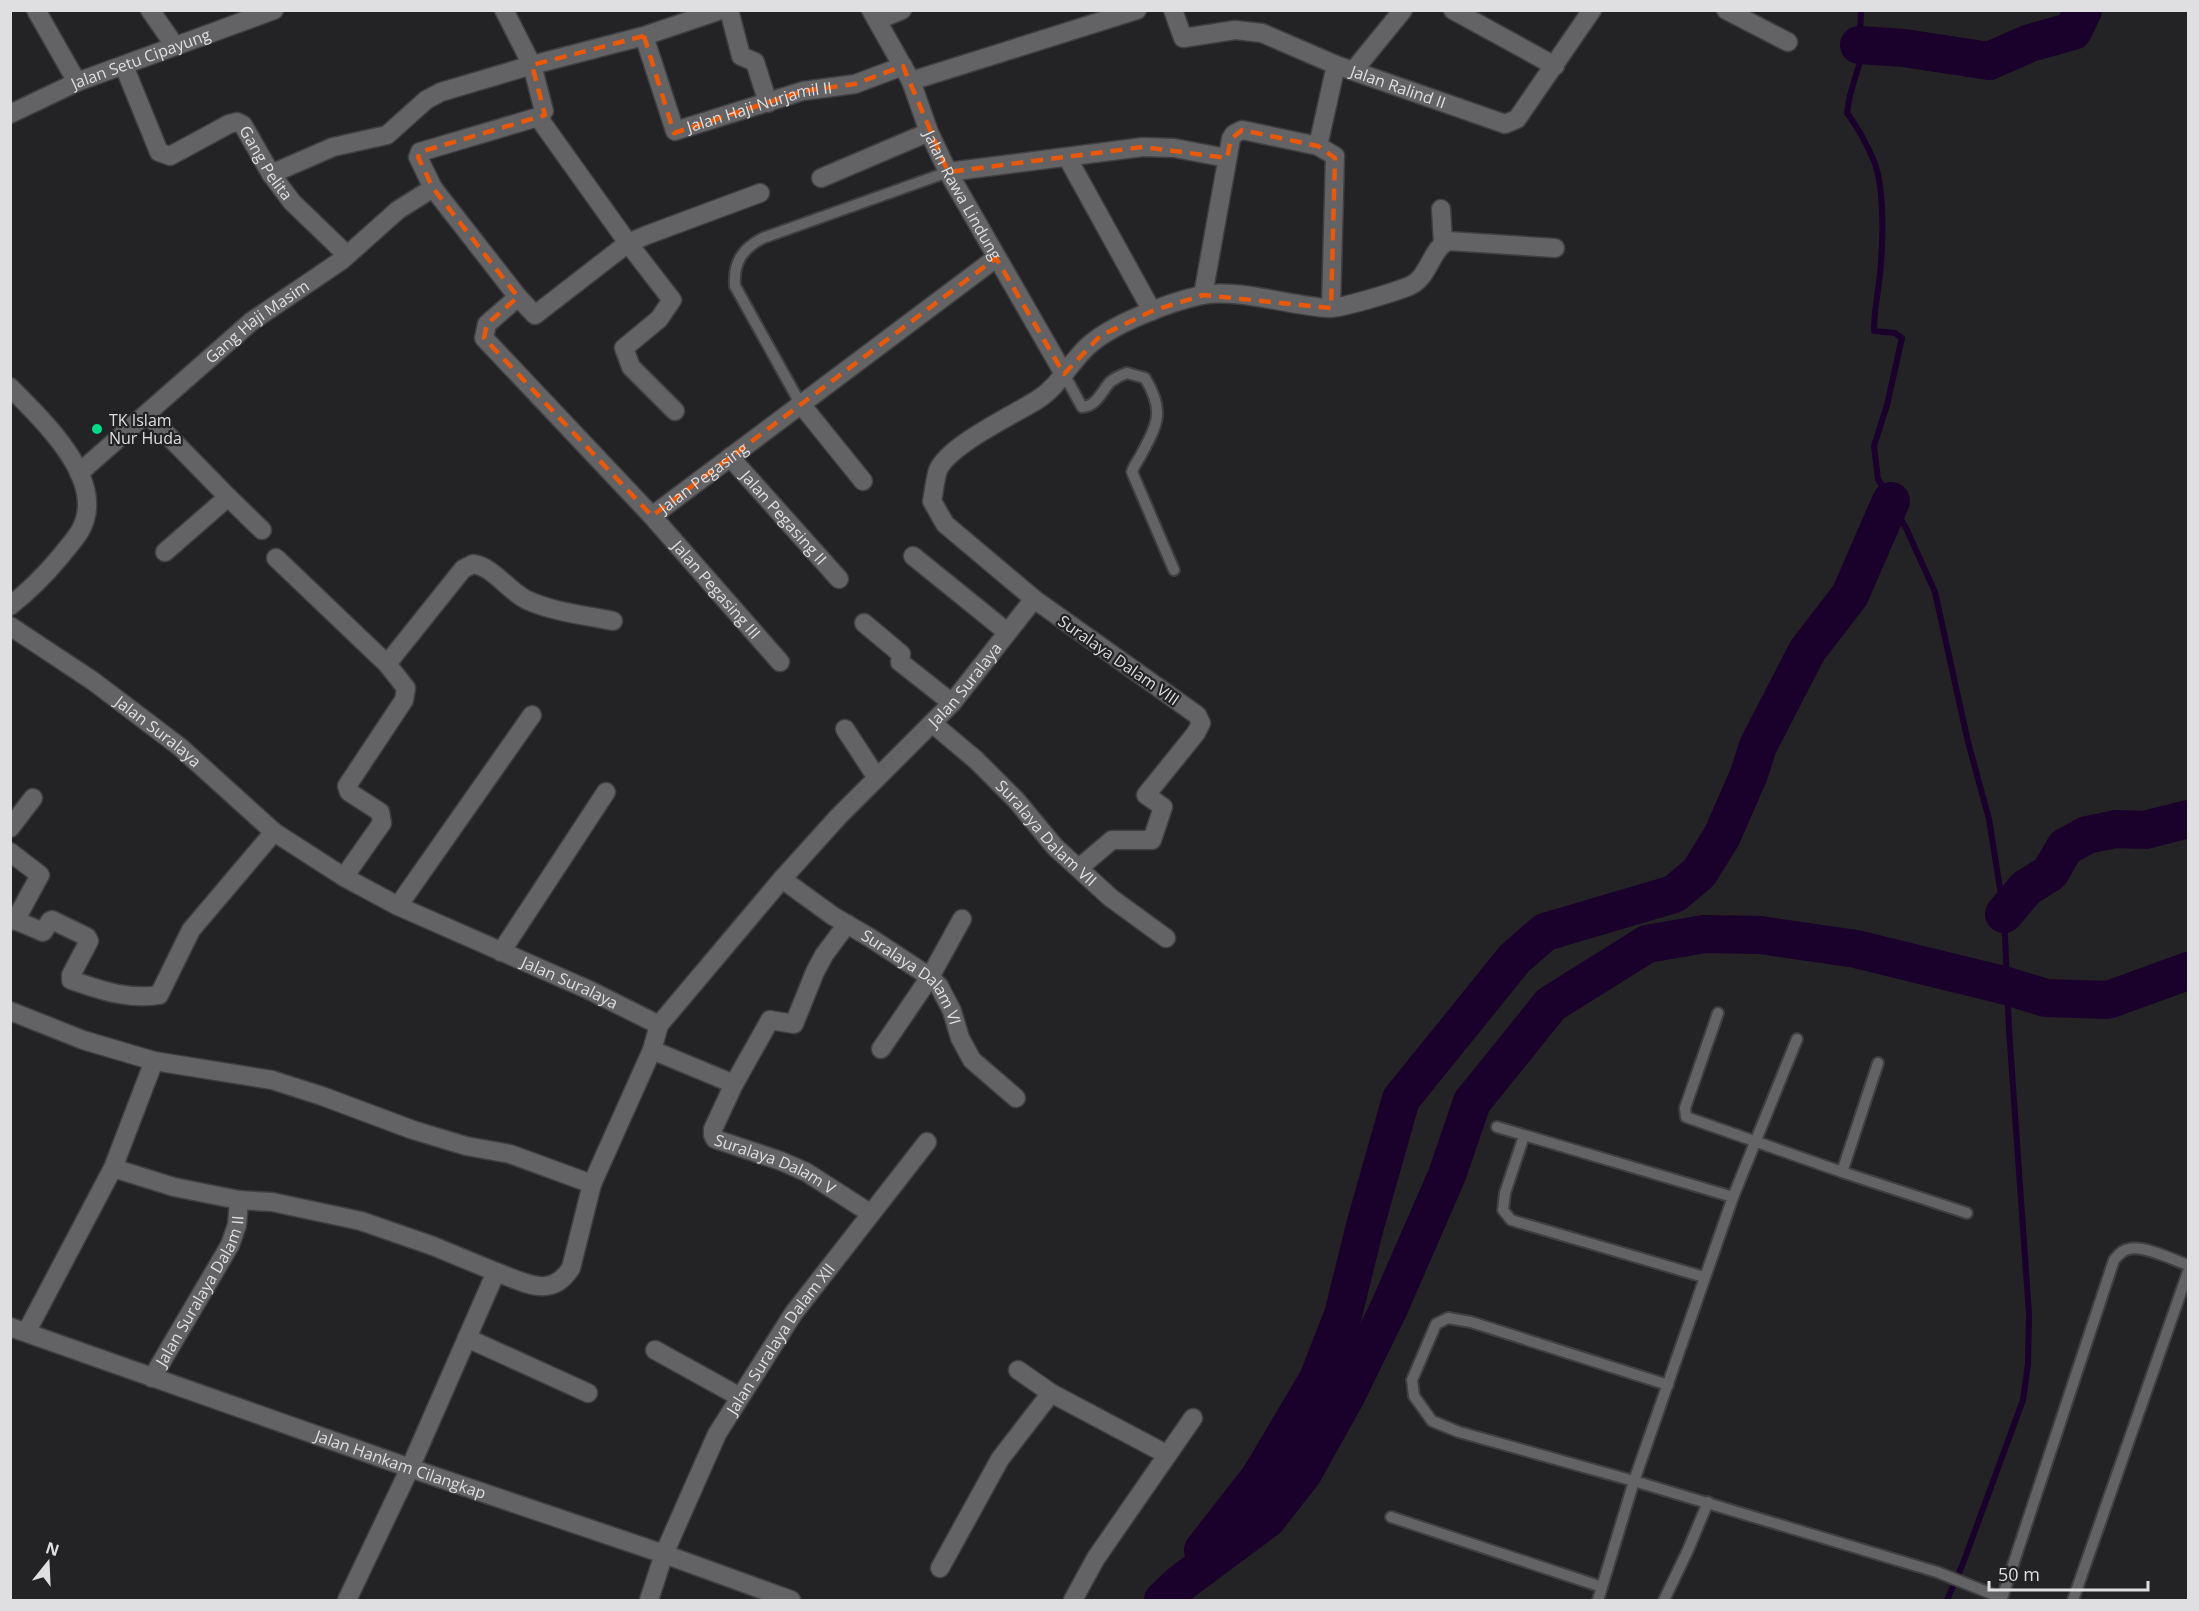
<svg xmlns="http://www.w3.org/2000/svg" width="2199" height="1611" viewBox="0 0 2199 1611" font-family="'Open Sans',sans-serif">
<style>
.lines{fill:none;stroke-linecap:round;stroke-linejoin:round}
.stream{stroke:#1a012b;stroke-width:6}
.river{stroke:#1a012b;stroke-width:38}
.lane-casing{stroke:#3f3e40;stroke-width:14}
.street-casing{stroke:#3f3e40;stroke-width:21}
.secondary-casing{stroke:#3f3e40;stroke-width:21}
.lane{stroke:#636264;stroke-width:10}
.street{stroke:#636264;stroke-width:18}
.secondary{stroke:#636264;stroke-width:18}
.marked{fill:none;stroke:#e8590c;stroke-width:4.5;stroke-dasharray:12 8;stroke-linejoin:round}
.poi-dot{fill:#02d98b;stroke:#232225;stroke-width:2}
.labels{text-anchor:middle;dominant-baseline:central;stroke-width:4.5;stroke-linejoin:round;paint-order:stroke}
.street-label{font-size:16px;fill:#dfdee0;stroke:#232225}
.poi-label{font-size:16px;fill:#dfdee0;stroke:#232225;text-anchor:start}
</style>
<rect width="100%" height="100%" fill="#232225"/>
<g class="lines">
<path class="stream" d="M1861,10L1859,65L1850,95L1847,113C1858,128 1867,144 1874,161C1886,191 1883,257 1878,290C1876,304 1874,316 1874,331L1895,333L1902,338L1887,405L1874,446L1878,479L1906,528L1935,592L1968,742L1989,819L2004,914L2009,1029L2029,1314L2028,1364L2023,1400L1962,1566L1947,1600"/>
<g class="river">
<path d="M1859,45L1904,48L1989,61L2030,43L2073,31L2083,10"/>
<path d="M2004,914L2026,888L2050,873L2065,847L2087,835L2116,829L2145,830L2188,819"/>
<path d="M1203,1550L1260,1477L1318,1379L1343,1315L1365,1226L1401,1099L1515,958L1545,932L1674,894L1699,873L1722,836L1749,774L1758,746L1807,651L1850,595L1891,501"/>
<path d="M1163,1600L1181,1583L1267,1519L1303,1473L1346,1396L1389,1308L1447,1175L1472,1102L1551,1004L1647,944L1704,934L1760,935L1856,949L2007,986L2046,998L2108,1000L2188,971"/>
</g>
<defs>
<g id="lane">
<path d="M1064,374L1082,407C1096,407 1102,391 1110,382C1115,378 1121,375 1127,373L1145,378C1165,411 1158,423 1141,455C1138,461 1134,465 1132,472L1174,570"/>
<path d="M800,403L735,286C733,262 743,248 763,238L948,172"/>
<path d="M1718,1013L1685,1108L1686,1117L1842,1172L1878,1063"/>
<path d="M1497,1127L1733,1197L1634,1481L1937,1572L2002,1598L2001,1600"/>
<path d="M1524,1136L1505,1193L1503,1210L1511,1220L1704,1277"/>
<path d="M1842,1172L1967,1213"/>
<path d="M1733,1197L1797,1039"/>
<path d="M1391,1517L1602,1587"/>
<path d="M2002,1598L2114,1260C2118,1255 2122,1250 2129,1249C2143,1245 2174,1260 2188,1265"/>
<path d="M1598,1600L1634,1481L1459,1432L1432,1421L1414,1396L1412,1380L1436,1324L1448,1318L1471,1322L1668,1385"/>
<path d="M1664,1600L1688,1550L1708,1502"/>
<path d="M2073,1600L2188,1272"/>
</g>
<g id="street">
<path d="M36,10L77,82"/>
<path d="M150,10L175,46"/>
<path d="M729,10L741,56L755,62L768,103"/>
<path id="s1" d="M871,10L911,81L929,132L948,172L1064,374"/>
<path id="s2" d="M1173,10L1183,38L1235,30L1262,33L1336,65L1505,124L1517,119L1592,10"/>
<path d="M1453,10L1555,66"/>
<path d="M1726,10L1788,42"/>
<path d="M878,20L902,10"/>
<path id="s3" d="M644,36L675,131L803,91L855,84L903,66"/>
<path id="s4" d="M124,66L159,152L170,156L229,124L237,122L243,125L271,174L292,202L347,255"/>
<path d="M1354,70L1403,10"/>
<path d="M911,81L1137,10"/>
<path d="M538,117L628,243L672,300L659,319L624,348L631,367L675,411"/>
<path d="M1318,146L1336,65"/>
<path d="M1067,157L1152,311"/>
<path d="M948,172L1143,147L1174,148L1227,158"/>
<path d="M271,174L333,147L387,135L426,100L441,92L532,65L644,36L721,10"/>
<path d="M821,178L929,132"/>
<path d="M433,188L518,297L535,315L628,243L647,235L760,193"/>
<path d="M1441,209L1443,242"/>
<path d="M1203,295L1231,139L1234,134L1242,130L1318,146L1335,156L1331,308"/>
<path id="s5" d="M518,297L487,324L484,338L652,516L780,662"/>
<path d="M10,387C42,420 109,481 80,531C74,541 66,549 60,557C45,575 29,591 10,606"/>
<path d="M800,403L863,481"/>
<path d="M147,414L228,497L165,552"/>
<path id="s6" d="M730,457L839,579"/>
<path id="s7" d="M79,473L252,321L342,260L398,210L433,188L418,157L420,152L538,117L544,111L532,65L504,10"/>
<path d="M228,497L262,530"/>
<path id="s8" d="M652,516L996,258"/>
<path d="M913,556L1007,632"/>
<path d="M276,558L387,664L406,688L404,700L347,786L349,792L380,812L382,823L344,877"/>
<path d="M864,623L901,654L900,662L952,703"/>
<path id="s9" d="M10,626L93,681L180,747L274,832L344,877L398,906L589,990L659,1025"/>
<path d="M387,664L463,569L473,564C494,567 508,591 527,600C553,612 585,615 613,621"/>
<path id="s10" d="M932,723L976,760L1016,800L1055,847L1111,898L1166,938"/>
<path d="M845,729L877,778"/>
<path d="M10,828L33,798"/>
<path d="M10,852L40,875L15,921"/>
<path d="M1079,868L1112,840H1152L1163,807L1146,795L1196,733L1201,723L1197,715L1034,599L945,524L932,501C934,492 935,479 938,470C949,445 1013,415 1037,400C1058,387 1070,363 1087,347C1111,324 1170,302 1202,295C1236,288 1292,306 1328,308C1340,309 1394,292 1407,287C1430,279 1430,249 1448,241L1555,248"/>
<path id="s11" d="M782,879L833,916L869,937L930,977L939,986L952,1011L960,1038L972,1060L1016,1098"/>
<path d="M398,906L532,715"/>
<path d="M10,918L43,932L50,921L52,920L87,937L89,941L71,975V980C101,990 127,1000 159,995L191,930L274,832"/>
<path d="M501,952L606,792"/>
<path d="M10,1011L83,1040L154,1061"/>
<path d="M881,1049L930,977L962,919"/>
<path id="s12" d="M652,1050L734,1084L713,1129V1135L715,1139L781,1161L806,1172L870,1213"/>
<path d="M734,1084L770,1020L794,1024L815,972L824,955L847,924"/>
<path d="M113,1168L174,1187L239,1200L272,1202L361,1221L433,1246L496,1272"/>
<path d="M27,1331L113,1168L154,1061L272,1080L322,1096L413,1130L466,1146L510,1154L592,1184"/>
<path d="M467,1338L588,1393"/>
<path d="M655,1350L740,1397"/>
<path d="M1018,1370L1051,1393L1166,1454"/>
<path id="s13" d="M152,1378L230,1245L237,1225L239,1200"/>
<path d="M940,1568L1000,1459L1051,1393"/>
<path id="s14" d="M347,1600L410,1468L496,1272C524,1282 551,1300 571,1268L592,1184L652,1050L659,1025L782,879L838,817L952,703L1034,599"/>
<path id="s15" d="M649,1600L664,1554L717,1434L793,1314L927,1142"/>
<path d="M1073,1600L1096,1558L1193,1418"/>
</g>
<g id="secondary">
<path id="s16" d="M10,114L77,82L274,10"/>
<path id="s17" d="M10,1327L410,1468L664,1554L791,1600"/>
</g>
</defs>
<use href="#lane" class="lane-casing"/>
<use href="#street" class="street-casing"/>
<use href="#secondary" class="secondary-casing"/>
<use href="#lane" class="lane"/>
<use href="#street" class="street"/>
<use href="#secondary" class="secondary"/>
</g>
<path class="marked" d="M644,36L674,133L803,91L855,84L903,66L948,172L1143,147L1227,158L1231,139L1242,130L1318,146L1335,158L1331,308L1203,295L1152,311L1100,336L1064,374L996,258L652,516L484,338L487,324L518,297L433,188L418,157L420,152L545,115L532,65Z"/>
<circle class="poi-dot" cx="97" cy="429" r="6"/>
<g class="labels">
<g class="street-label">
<text stroke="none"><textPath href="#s16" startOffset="142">Jalan Setu Cipayung</textPath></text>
<text stroke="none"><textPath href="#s2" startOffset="256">Jalan Ralind II</textPath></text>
<text stroke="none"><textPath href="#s3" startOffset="188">Jalan Haji Nurjamil II</textPath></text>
<text stroke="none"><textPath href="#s4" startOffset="231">Gang Pelita</textPath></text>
<text stroke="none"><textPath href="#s1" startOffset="207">Jalan Rawa Lindung</textPath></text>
<text stroke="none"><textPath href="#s7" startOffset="234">Gang Haji Masim</textPath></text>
<text stroke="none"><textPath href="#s8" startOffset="64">Jalan Pegasing</textPath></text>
<text stroke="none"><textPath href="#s6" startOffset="81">Jalan Pegasing II</textPath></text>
<text stroke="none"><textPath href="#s5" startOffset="398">Jalan Pegasing III</textPath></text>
<text transform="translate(1119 660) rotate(35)">Suralaya Dalam VIII</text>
<text stroke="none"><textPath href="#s14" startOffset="1162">Jalan Suralaya</textPath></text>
<text stroke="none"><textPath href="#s9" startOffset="182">Jalan Suralaya</textPath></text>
<text stroke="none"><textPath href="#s10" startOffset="159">Suralaya Dalam VII</textPath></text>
<text stroke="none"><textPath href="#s11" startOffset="165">Suralaya Dalam VI</textPath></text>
<text stroke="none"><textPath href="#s9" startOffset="668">Jalan Suralaya</textPath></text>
<text stroke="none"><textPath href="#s12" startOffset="214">Suralaya Dalam V</textPath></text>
<text stroke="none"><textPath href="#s13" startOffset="100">Jalan Suralaya Dalam II</textPath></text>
<text stroke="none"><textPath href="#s15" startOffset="294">Jalan Suralaya Dalam XII</textPath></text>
<text stroke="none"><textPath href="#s17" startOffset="414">Jalan Hankam Cilangkap</textPath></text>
</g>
<g class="poi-label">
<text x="109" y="420">TK Islam<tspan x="109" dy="18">Nur Huda</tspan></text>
</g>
</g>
<rect width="2199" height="1611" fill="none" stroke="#dfdee0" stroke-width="24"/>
<g transform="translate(48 1563) rotate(18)" stroke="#232225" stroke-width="4.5" paint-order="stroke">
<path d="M0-4.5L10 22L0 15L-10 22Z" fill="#dfdee0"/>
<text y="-9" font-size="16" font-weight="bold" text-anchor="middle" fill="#dfdee0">N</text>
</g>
<path d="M1989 1581v9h159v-9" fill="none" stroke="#dfdee0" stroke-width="3"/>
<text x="1998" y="1581" font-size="18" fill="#dfdee0" stroke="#232225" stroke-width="4.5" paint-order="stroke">50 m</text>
</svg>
